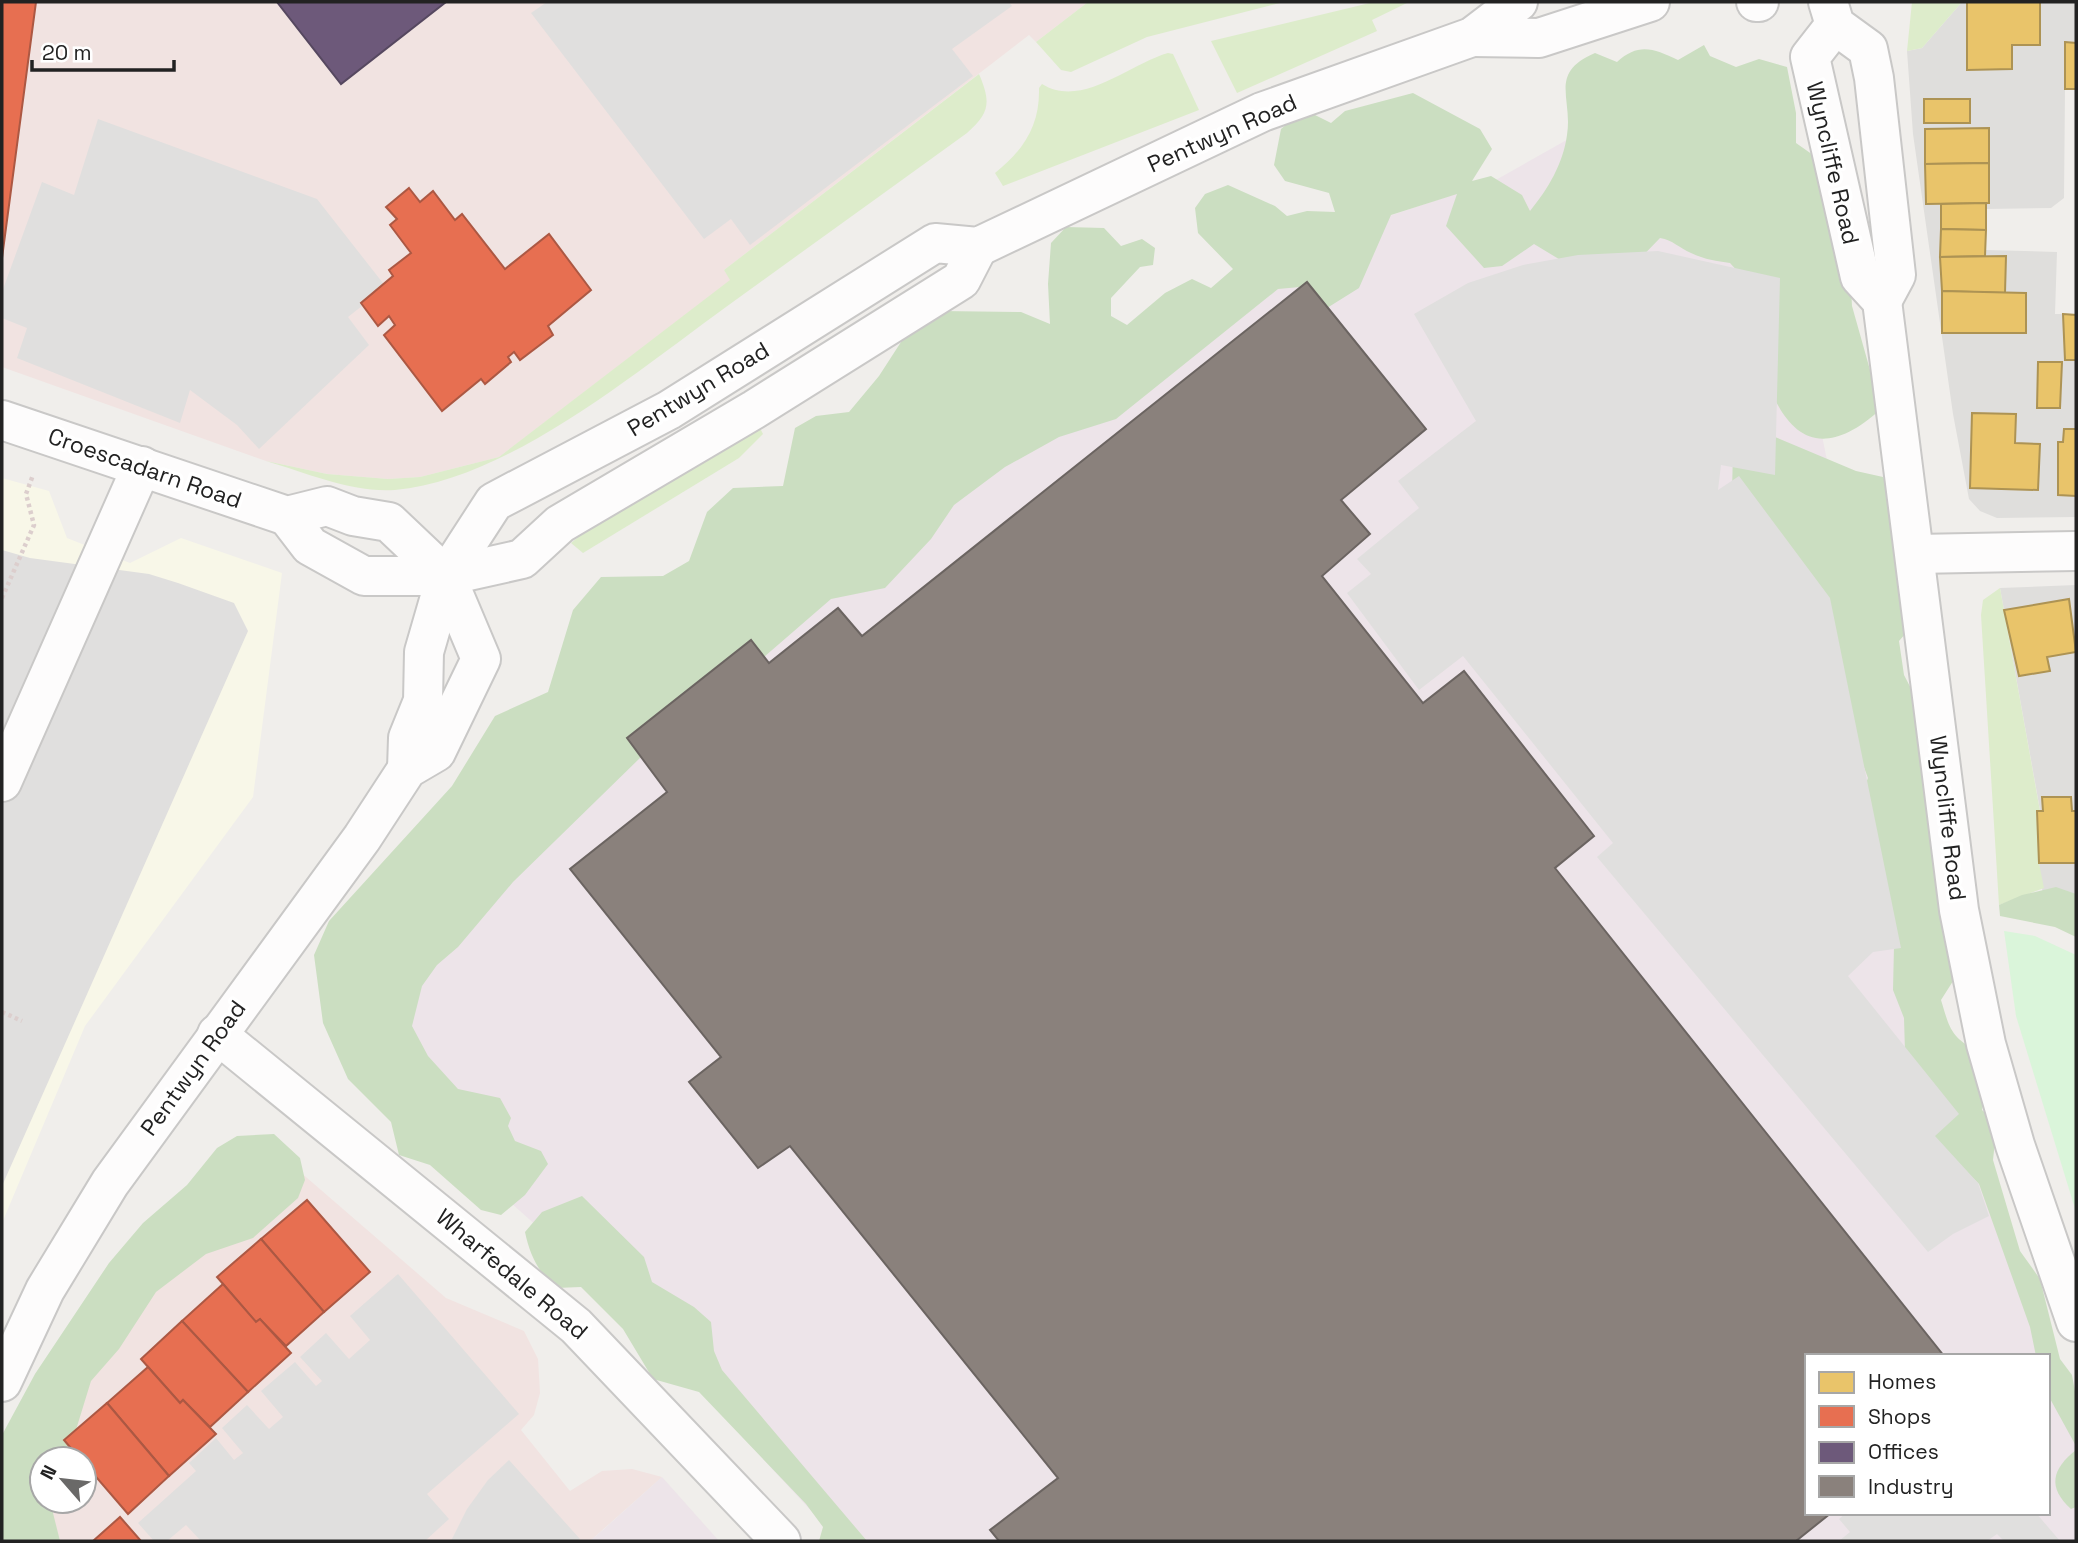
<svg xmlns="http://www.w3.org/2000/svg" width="2078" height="1543" viewBox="0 0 2078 1543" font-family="'Space Grotesk',sans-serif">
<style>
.residential{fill:#dfdedc}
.commercial{fill:#f1e3e1;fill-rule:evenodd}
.industrial{fill:#ede4e9;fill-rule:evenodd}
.education{fill:#f8f7e8}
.grass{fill:#ddeccb}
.forest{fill:#cbdec1}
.park{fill:#daf5da}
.parking{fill:#e0dfde}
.homes{fill:#e9c46a;stroke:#ad9354;stroke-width:2}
.shops{fill:#e76f51;stroke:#ac5843;stroke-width:2}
.offices{fill:#6d597a;stroke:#564860;stroke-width:2}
.industry{fill:#8a817c;stroke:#6b6461;stroke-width:2}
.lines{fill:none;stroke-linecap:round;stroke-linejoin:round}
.minor-casing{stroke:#c9c8c7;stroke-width:42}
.path{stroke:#dccecd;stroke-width:4.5;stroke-dasharray:3.5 3.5;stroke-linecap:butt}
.minor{stroke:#fdfcfc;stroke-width:38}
.labels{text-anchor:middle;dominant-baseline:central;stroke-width:7;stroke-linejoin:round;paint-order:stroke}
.street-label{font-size:23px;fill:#222;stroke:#fff}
</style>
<rect width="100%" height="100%" fill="#f0eeeb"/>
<g class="residential">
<path d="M1962,2H2076V89L2065,90L2064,198L2051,208L1986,209V250L2057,252L2055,314H2076V517L1997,518L1980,511L1969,499L1953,414L1913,134L1907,51L1922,48Z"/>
<path d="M2076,585V917L2045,913L2039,863L2040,810L2000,588Z"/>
</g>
<g class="commercial">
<path d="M2,2H1088L1036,42L1029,35L724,270L731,280L499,457L420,477L388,479L327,474L266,461L2,367Z"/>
<path d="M299,1171L446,1298L524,1331L538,1359L540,1393L534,1415L521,1430L570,1491L602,1471L632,1469L662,1477L590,1541H2V1519L210,1178ZM42,1459H84V1501H42Z"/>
</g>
<g class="industrial">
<path d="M1673,80L1782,237L1942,1031L2076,1418V1541H839L597,1280L387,1092L345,980L516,805L1290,249L1494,181ZM1807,1356H2048V1513H1807Z"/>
<path d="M662,1477L719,1541H590L603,1530Z"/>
</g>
<path class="education" d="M2,478L49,491L67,538L130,563L181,538L282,573L253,797L85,1026L2,1223Z"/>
<g class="grass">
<path d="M1088,2H1284L1147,37L1071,72L1061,70L1036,42Z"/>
<path d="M1374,2H1409L1372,20L1377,31L1237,93L1211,41Z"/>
<path d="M1912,2H1962L1922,48L1907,51Z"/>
<path d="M1168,53L1173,54L1199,110L1003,186L995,173C1024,150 1040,125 1039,88L1042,84C1082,109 1129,64 1168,53Z"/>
<path d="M979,74C991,102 990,113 967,133C887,191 806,249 726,307C636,372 508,480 395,490C352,493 307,473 266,461L327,474L388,479L420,477L499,457L730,280L724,270Z"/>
<path d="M759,426L763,434L739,458L583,553L571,543L589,528Z"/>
<path d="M2000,588L2040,811H2037L2039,863L2044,888L1999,905L1981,615L1983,600Z"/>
</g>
<g class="forest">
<path d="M1704,45L1710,56L1736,67L1759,59L1787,67L1796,113V143L1823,162L1846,199L1852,306L1881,409C1776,504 1757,347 1741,275L1730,263C1716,261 1703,259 1691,253C1679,248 1673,240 1660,238L1631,268L1572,267L1534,244L1502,266L1484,268L1446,226L1457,194L1391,215L1359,288L1327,308L1307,282L1300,287L1278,289L1116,419L1059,437L1005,467L954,505L931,539L885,588L831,599L764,657L750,640L628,738L641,757L513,882L458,947L437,965L422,986L412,1026L428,1056L458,1089L500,1098L511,1118L508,1126L515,1141L541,1151L548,1164L525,1195L501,1215L481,1210L430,1165L399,1155L391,1122L348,1079L323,1023L314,955L329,921L452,786L495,716L548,692L573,610L601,577L663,576L689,561L707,512L733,488L783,486L795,428L816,416L849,412L879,376L912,325L940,311L1021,312L1050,324L1048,284L1051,243L1066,227L1104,228L1121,246L1142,239L1155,248L1153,265L1140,267L1111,298V316L1127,325L1165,293L1192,279L1211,288L1233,269L1198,233L1195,208L1205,194L1228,185L1275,206L1287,216L1307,211L1335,212L1329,193L1285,181L1274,165L1281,129L1299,114L1315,115L1331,123L1345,111L1413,93L1480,129L1492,149L1472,181L1491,176L1522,195L1530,211C1548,189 1563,164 1567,135C1573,98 1548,73 1595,53L1617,62C1639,42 1654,49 1678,60Z"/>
<path d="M1775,437L1856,471L1883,477L1900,510L1914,624L1899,641L1904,675L1918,702L1915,728L1923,746L1955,978L1941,1000C1949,1026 1950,1037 1976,1050L1987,1090L1982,1110L1997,1123L1993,1160L2020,1251L2040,1279L2060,1359L2072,1375L2076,1397V1446L2048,1395V1356H2036L2030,1327L1979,1184L1931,1136L1905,1052L1904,1018L1893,990L1894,946L1855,812L1868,778L1841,705L1849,693L1732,490L1733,453Z"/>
<path d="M2056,887L2076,894V937L2055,927L2000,916L1999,905L2022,895Z"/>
<path d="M274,1134L300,1158L305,1180L298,1198L253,1238L206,1254L156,1292L119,1349L91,1381L67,1459H42V1501H56L53,1513L60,1541H2V1435L35,1374L109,1263L143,1223L187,1185L217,1148L237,1136Z"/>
<path d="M582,1196L644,1257L652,1282L694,1307L711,1322L714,1351L722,1370L867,1541H819L823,1527L806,1504L699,1392L653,1379L623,1329L581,1287L556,1288C538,1271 530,1256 525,1232L542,1212Z"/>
<path d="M2076,1450V1507L2071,1509C2047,1487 2052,1469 2076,1450Z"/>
</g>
<path class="park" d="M2004,931L2035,936L2076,955V1212L2016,1016Z"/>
<g class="parking">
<path d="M547,2H1009L1012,6L952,49L973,76L750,245L731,219L704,239L531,13Z"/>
<path d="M98,119L317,199L386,287L348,317L369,345L259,449L237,425L190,390L180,423L17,358L27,328L2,318V292L42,182L74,195Z"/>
<path d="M1658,251L1780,278L1775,475L1721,465L1718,490L1739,476L1830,598L1901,948L1873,952L1848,976L1959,1114L1935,1136L1978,1183L1989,1216L1953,1234L1928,1252L1597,857L1613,843L1463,656L1419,690L1347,593L1371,574L1357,559L1419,508L1398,481L1476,421L1414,314L1468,283L1523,265L1578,255Z"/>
<path d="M2,550L30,558L149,574L178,583L234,603L248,631L2,1186Z"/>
<path d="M398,1274L519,1414L427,1494L449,1519L425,1541H201L186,1525L167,1541H154L138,1523L196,1471L189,1463L216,1438L234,1460L243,1453L222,1428L247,1405L269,1429L283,1417L261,1391L295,1362L316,1386L322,1381L300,1357L326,1333L349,1359L370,1340L350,1316Z"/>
<path d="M509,1460L580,1539L577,1541H451L467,1509L488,1480Z"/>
<path d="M1846,1513H2036L2060,1541H2004L1997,1534L1987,1541H1839L1850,1532L1839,1519Z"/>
</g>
<g class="homes">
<path d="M1967,2H2040V45H2012V69L1967,70Z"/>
<path d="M2065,42L2076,43V89H2065Z"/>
<rect x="1924" y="99" width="46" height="24"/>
<path d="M1989,128V163L1925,164V129Z"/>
<path d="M1989,163V203L1926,204L1925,164Z"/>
<path d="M1986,203V230L1941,229V204Z"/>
<path d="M1941,229L1986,230L1985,256L1940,257Z"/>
<path d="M2006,256L2005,293L1942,291L1940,257Z"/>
<path d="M1942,291L2026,293V333H1942Z"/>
<path d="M2063,314L2076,315V360H2065Z"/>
<path d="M2038,362H2062L2060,408H2037Z"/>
<path d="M1972,413L2016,414L2015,443L2040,444L2038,490L1970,488Z"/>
<path d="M2064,429H2076V496L2058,495V442H2063Z"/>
<path d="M2069,599L2076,652L2047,657L2050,671L2019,676L2004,610Z"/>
<path d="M2042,797H2071L2072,811H2076V863H2039L2037,811H2043Z"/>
</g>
<g class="shops">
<path d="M2,2H36L2,258Z"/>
<path d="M409,188L420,202L433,191L455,220L462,214L505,269L549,234L591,290L548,326L553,335L520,360L514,352L508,357L511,362L485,384L481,379L442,411L384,335L395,325L389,316L378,326L361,303L393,276L389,270L411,253L390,225L397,219L386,207Z"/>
<path d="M307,1200L370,1272L324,1312L261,1239Z"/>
<path d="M261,1239L324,1312L286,1346L260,1319L256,1322L217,1277Z"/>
<path d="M223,1284L256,1322L260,1319L291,1353L248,1392L182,1321Z"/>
<path d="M182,1321L248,1392L210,1427L183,1400L180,1403L141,1359Z"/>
<path d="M148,1367L180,1403L183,1400L216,1434L169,1476L107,1403Z"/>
<path d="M107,1403L169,1476L128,1514L84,1463V1459H80L64,1440Z"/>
<path d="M120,1517L141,1541H93Z"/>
</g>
<path class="offices" d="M277,2H446L341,84Z"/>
<path class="industry" d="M1307,282L1426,429L1341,500L1370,534L1322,576L1423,703L1464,671L1594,836L1555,868L1944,1356H1807V1513H1831L1796,1541H999L990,1530L1058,1478L790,1146L758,1168L689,1082L721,1057L570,869L667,792L627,738L751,640L769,663L838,608L862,636Z"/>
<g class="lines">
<defs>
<g id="minor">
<path d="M1756,2H1759"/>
<path d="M1828,2L1835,25L1868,49L1874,78L1896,275L1882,301"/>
<path d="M1835,25L1810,57L1860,277L1882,301L1959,910L1986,1044L2015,1145L2076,1322"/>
<path d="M1472,37L1539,38L1650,2"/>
<path d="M2,420L287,516L327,506L353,516L389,522L446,576L481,659L436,752L407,769L362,838L110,1183L45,1290L2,1382"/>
<path d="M287,516L310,546L364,576H446L522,559L560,524L755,409L961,280L978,247"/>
<path d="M1916,554L2076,551"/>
<path d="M407,769L408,738L423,701L424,652L446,576L494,502L669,410L935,243L978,247L1262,112L1472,37L1518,2"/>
<path d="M2,782L142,466"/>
<path d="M217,1034L576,1326L781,1541"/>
</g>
</defs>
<use href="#minor" class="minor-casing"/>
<g class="path">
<path d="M2,598L34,525L26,494L33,475"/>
<path d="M2,1012L22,1021"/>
</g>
<use href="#minor" class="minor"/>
</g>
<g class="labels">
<g class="street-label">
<text transform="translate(1222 133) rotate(-24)">Pentwyn Road</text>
<text transform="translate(1833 163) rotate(77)">Wyncliffe Road</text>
<text transform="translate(698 389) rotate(-31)">Pentwyn Road</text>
<text transform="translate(145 468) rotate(19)">Croescadarn Road</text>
<text transform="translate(1948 818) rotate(83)">Wyncliffe Road</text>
<text transform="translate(193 1068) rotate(-54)">Pentwyn Road</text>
<text transform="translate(512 1274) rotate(40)">Wharfedale Road</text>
</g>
</g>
<rect width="2078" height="1543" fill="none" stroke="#222222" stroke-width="7"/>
<rect x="1805" y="1354" width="245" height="161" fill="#ffffff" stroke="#a7a7a7" stroke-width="2"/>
<rect x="1819" y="1372" width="35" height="21" fill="#e9c46a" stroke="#a7a7a7" stroke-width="2"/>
<text x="1868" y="1389" font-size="21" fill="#222222">Homes</text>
<rect x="1819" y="1406" width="35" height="21" fill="#e76f51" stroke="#a7a7a7" stroke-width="2"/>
<text x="1868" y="1424" font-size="21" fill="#222222">Shops</text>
<rect x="1819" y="1442" width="35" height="21" fill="#6d597a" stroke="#a7a7a7" stroke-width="2"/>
<text x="1868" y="1459" font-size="21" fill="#222222">Offices</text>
<rect x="1819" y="1476" width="35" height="21" fill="#8a817c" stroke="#a7a7a7" stroke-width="2"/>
<text x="1868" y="1494" font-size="21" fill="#222222">Industry</text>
<g transform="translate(63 1480) rotate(298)"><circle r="33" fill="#ffffff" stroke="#a7a7a7" stroke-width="2"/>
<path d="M0-5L12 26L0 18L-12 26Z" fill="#6a6968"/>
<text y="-10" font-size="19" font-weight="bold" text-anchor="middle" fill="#222222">N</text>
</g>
<path d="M32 60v10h142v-10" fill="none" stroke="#222222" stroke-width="3.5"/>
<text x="42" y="60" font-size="21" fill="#222222" stroke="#ffffff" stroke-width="5" paint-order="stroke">20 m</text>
</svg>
